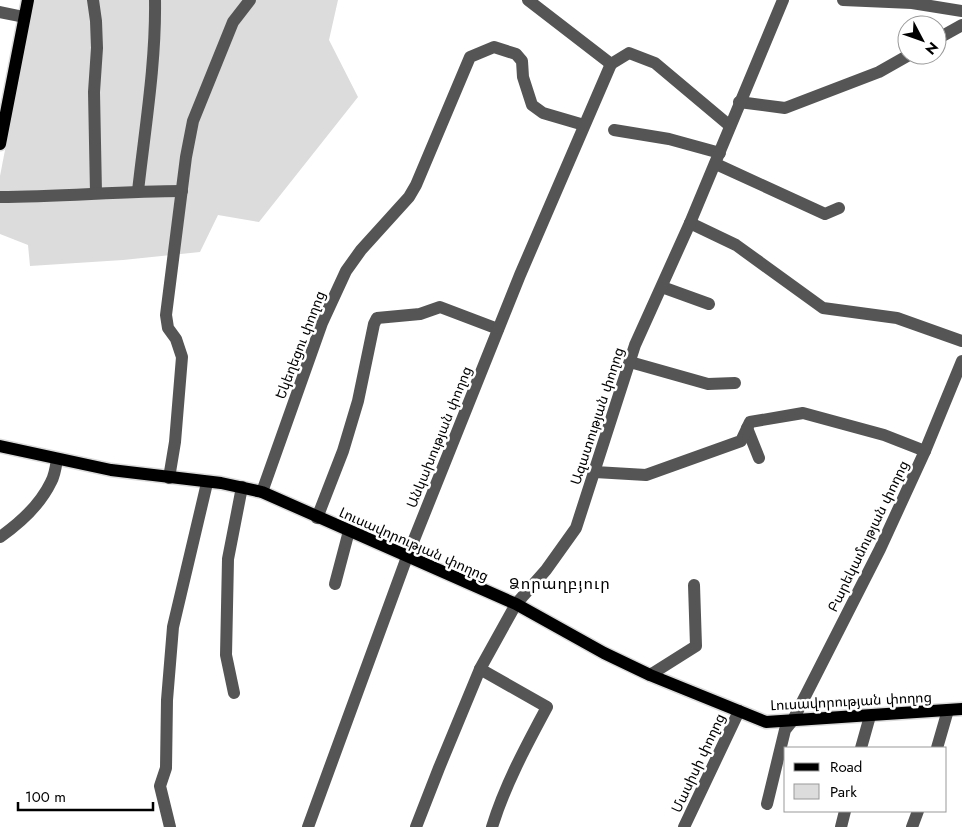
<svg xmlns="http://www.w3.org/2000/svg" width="962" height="827" viewBox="0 0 962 827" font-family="Jost,'Noto Sans Armenian',sans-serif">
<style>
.green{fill:#dcdcdc}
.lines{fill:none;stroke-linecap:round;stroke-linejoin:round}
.major-casing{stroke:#dbdbdb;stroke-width:15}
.minor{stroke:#555;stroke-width:12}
.major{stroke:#000;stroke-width:12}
.labels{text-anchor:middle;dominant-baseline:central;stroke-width:5;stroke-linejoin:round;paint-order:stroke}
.street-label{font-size:14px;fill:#000;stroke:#fff}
.quarter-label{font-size:16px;letter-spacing:1px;fill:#000;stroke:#fff}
</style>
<rect width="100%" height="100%" fill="#fff"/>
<path class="green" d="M34,0H338L329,40L358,97L259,222L218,215L200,252L123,260L30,266L28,245L0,234V176Z"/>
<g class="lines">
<defs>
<g id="major">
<path d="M0,144L28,0"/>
<path d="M0,446L111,470L221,483L262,492L516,604L604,653L650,675L766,722L962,709"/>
</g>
</defs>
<use href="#major" class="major-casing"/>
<g class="minor">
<path d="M93,0L96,21L97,48L94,92L96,193"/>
<path d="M528,0L611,64"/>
<path d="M843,0L912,3L962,11"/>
<path d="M0,12L24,17"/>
<path d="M937,39L962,25"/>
<path d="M611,64L629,53L655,63L730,126"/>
<path d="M739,102L785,108L879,72L909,55"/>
<path d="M614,130L669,139L720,153"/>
<path d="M716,164L825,214L839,208"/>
<path d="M138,191C145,128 156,63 155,0"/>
<path d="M0,197C61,197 121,191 182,191"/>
<path d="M690,223L736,245L823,308L897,318L962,341"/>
<path d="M662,287L709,304"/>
<path d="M630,362L708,384L735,383"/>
<path d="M747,428L759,458"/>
<path d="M595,472L646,475L741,441L750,422L803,413L884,435L925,451"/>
<path d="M169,478L175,442L182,357L176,339L168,328L166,315L186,157L193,121L233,22L250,0"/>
<path d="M262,492L322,323L346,271L361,250L409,197L416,185L470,57L494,47L516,54L522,61L523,77L532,105L543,113L584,125"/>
<path d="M317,518L343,451L358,401L374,324L377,318L420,314L440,307L498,329"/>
<path d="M0,537C20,523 40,505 51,482C55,475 56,466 57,459"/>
<path d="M335,584L349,531"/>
<path d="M480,669L547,707C526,746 505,785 492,827"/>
<path d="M650,675L696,646L694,585"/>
<path d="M234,693L226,655L228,559L242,487"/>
<path d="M861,748L870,716"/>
<path d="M937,748L948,710"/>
<path d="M767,804L785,730L793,720L880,549L925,451L962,361"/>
<path d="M170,827L160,786L166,768L167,700L173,627L207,483"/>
<path d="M308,827L407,557L520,275L611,64"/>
<path d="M416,827L439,768L480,669L516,604L546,570L576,528L635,345L690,223L783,0"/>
<path d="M684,827L739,711"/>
<path d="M841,827L845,811"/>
<path d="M912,827L918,811"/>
</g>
<use href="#major" class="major"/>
</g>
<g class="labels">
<g class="street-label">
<text transform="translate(300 345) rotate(-69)">Եկեղեցու փողոց</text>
<text transform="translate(597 416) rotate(-72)">Ազատության փողոց</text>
<text transform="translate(439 437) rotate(-68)">Անկախության փողոց</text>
<text transform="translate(868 536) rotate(-64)">Բարեկամության փողոց</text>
<text transform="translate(414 544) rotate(24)">Լուսավորության փողոց</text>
<text transform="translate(851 701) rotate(-3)">Լուսավորության փողոց</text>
<text transform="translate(698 763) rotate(-65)">Մասիսի փողոց</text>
</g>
<g class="quarter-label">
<text x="560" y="583">Ձորաղբյուր</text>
</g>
</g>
<rect x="784" y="747" width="162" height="65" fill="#ffffff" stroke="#999999"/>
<rect x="794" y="763" width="25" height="8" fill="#000000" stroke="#999999"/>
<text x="830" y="772" font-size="15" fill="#000000">Road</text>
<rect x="794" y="784" width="25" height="15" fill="#dcdcdc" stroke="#999999"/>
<text x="830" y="797" font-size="15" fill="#000000">Park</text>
<g transform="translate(922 40) rotate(131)"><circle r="24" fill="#ffffff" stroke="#999999"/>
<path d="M0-4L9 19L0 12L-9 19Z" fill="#000000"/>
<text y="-8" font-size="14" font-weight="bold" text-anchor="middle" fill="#000000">N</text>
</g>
<path d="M18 802v8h135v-8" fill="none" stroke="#000000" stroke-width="2.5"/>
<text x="25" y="802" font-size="15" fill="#000000" stroke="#ffffff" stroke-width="4" paint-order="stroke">100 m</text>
</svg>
